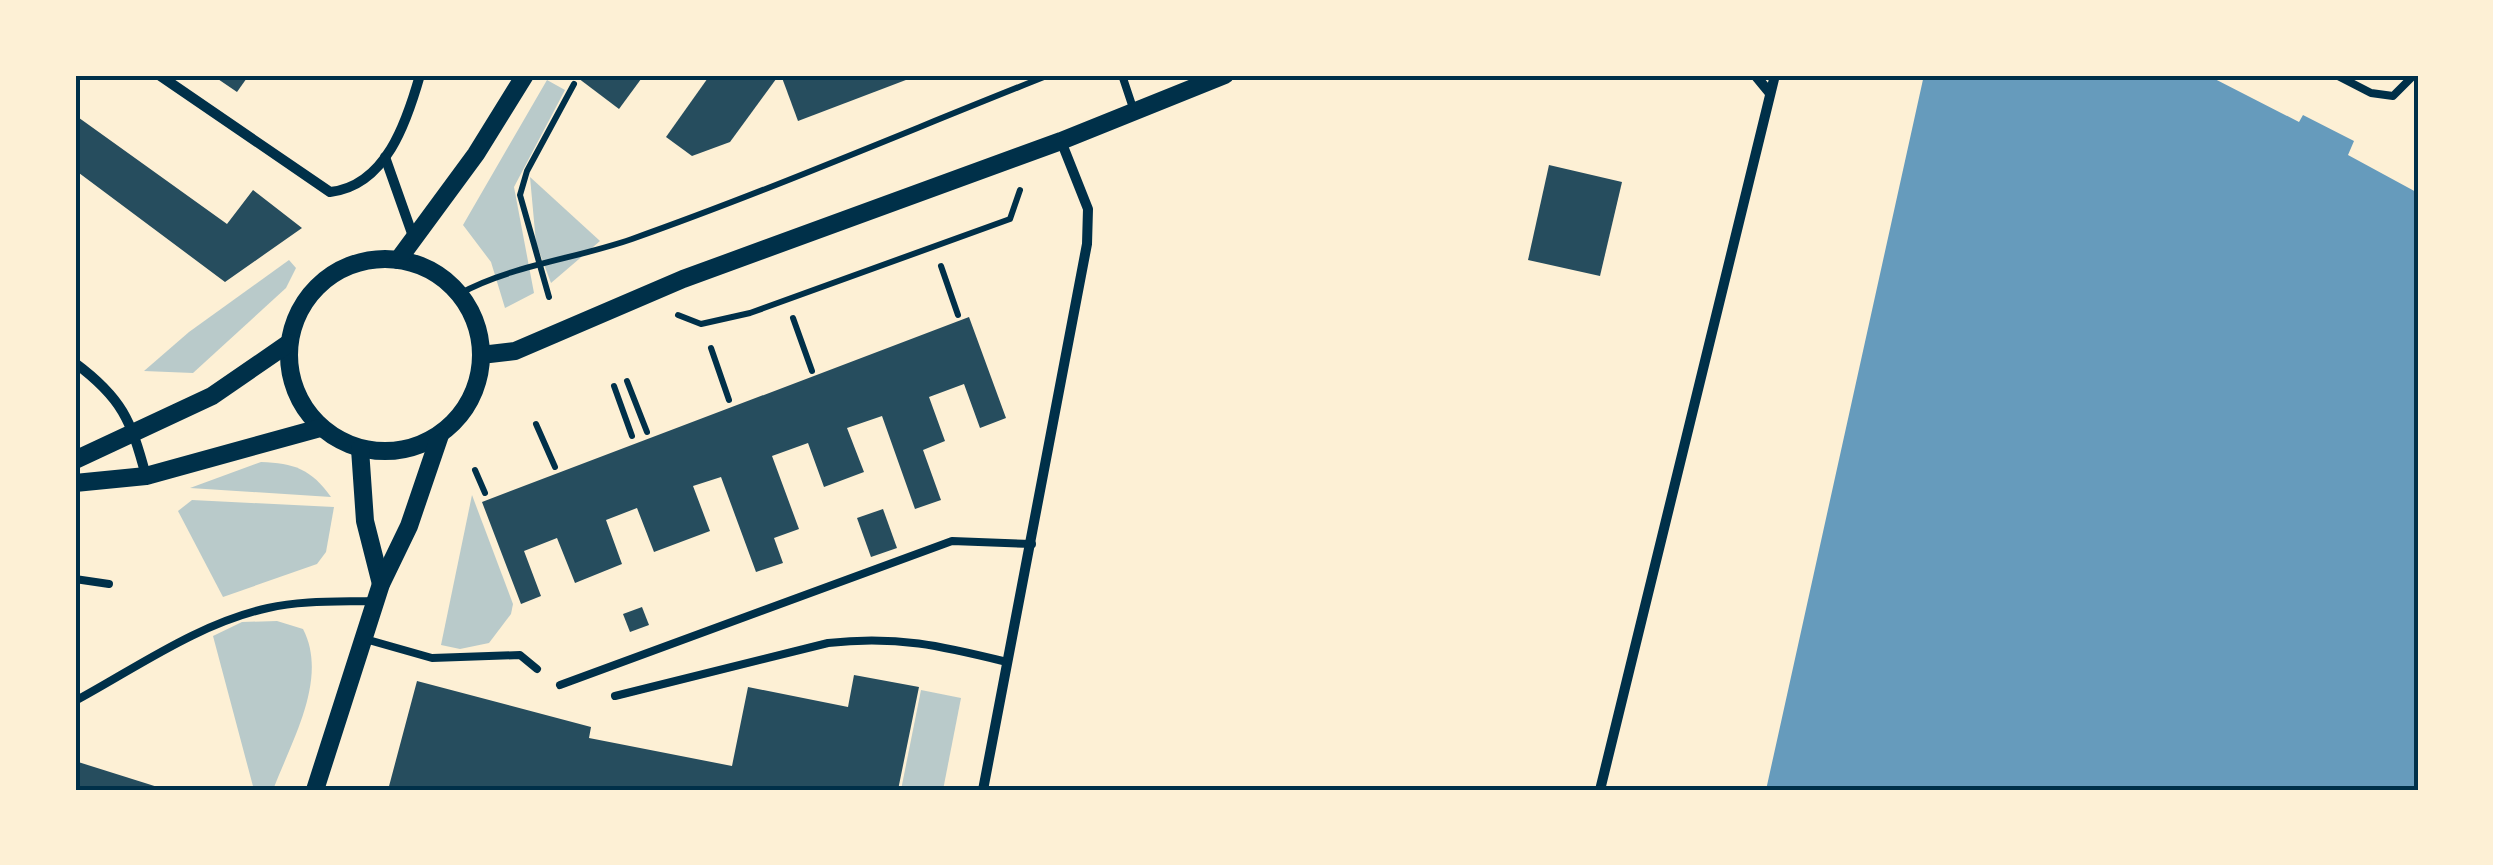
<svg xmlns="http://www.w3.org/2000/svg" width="2493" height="865" viewBox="0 0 2493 865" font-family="Jost,sans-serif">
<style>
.green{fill:#b9caca}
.water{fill:#669bbc}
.building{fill:#264d5e}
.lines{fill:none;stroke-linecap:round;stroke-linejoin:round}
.path{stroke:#003049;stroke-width:6}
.service{stroke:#003049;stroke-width:8}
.minor{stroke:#003049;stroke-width:10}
.tertiary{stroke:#003049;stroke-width:18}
.neatline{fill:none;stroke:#003049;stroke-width:4}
</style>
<rect width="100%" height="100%" fill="#fdf0d5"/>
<g class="green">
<path d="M547,80L565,90L514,187L534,293L505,308L491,262L463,225Z"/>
<path d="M530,177L600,241L551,283L536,243Z"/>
<path d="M289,260L296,268L286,288L193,373L144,371L189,332Z"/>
<path d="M261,462C294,463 311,469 331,497L190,488Z"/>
<path d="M472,495L513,604L511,614L489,643L460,649L441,645Z"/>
<path d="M192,500L334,507L326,552L317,564L223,597L178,511Z"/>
<path d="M277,621L303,629C329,679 291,742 273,790H254L213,636L242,622Z"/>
<path d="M921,690L961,698L943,790H901Z"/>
</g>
<path class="water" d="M1924,75H2207L2299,122L2303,115L2354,141L2348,155L2418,193V790H1766Z"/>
<g class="building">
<path d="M212,75H249L237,92Z"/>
<path d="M574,75H644L619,109Z"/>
<path d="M710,75H779L730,142L692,156L666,137Z"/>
<path d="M781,75H919L798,121Z"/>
<path d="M75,115L227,224L253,190L302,228L225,282L75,170Z"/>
<path d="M1549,165L1622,182L1600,276L1528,260Z"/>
<path d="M969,317L1006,418L980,428L964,384L929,397L945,441L923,450L941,500L915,509L882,416L847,428L864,472L824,487L808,443L772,456L799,529L774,538L783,563L756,572L721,477L693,486L710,531L654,552L637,508L606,520L622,564L575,583L557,538L524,551L541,596L521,604L482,502Z"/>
<path d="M883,509L897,548L871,557L857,518Z"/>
<path d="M642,607L649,625L630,632L623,614Z"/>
<path d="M854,675L919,687L898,790H388L417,681L591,727L589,738L732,766L748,687L848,707Z"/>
<path d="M75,761L164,789V790H75Z"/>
</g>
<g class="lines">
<g class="path">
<path d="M941,266L958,315"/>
<path d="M459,294C512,265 575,259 632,239C773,189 910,130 1049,75"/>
<path d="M549,297L520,195L527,171L574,84"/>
<path d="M678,315L701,324L750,313L1010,219L1020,190"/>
<path d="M793,318L812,371"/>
<path d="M711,348L729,400"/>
<path d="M627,381L647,432"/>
<path d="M614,386L632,436"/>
<path d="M536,424L555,467"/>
<path d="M475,470L485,493"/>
</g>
<g class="service">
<path d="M1122,75L1133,108"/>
<path d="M2336,75L2371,93L2393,96L2414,75"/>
<path d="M75,579L109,584"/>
<path d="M365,639L432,658L520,655L537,669"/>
<path d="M560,685L952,541L1032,544"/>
<path d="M615,696L828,643C896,635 942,646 1007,662"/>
<path d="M75,701C136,668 199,623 268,608C302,600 340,602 375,601"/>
</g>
<g class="minor">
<path d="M159,75L330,192C386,186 407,121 420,75"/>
<path d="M1755,75L1769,92"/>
<path d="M385,157L414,239"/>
<path d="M75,363C122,398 131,420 146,476"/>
<path d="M983,790L1087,244L1088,209L1061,141"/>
<path d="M1600,790L1775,75"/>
</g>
<g class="tertiary">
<circle cx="385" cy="355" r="96"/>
<path d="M398,260L476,154L525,75"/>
<path d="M481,355L515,351L683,279L1061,141L1225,75"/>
<path d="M360,449L365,521L381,584"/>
<path d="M75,460L212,396L289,343"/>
<path d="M75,483L146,476L320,428"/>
<path d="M315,790L381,584L409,526L440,435"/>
</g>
</g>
<rect width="2493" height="865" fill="none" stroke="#fdf0d5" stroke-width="155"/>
<rect x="78" y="78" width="2338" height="710" class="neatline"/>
</svg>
